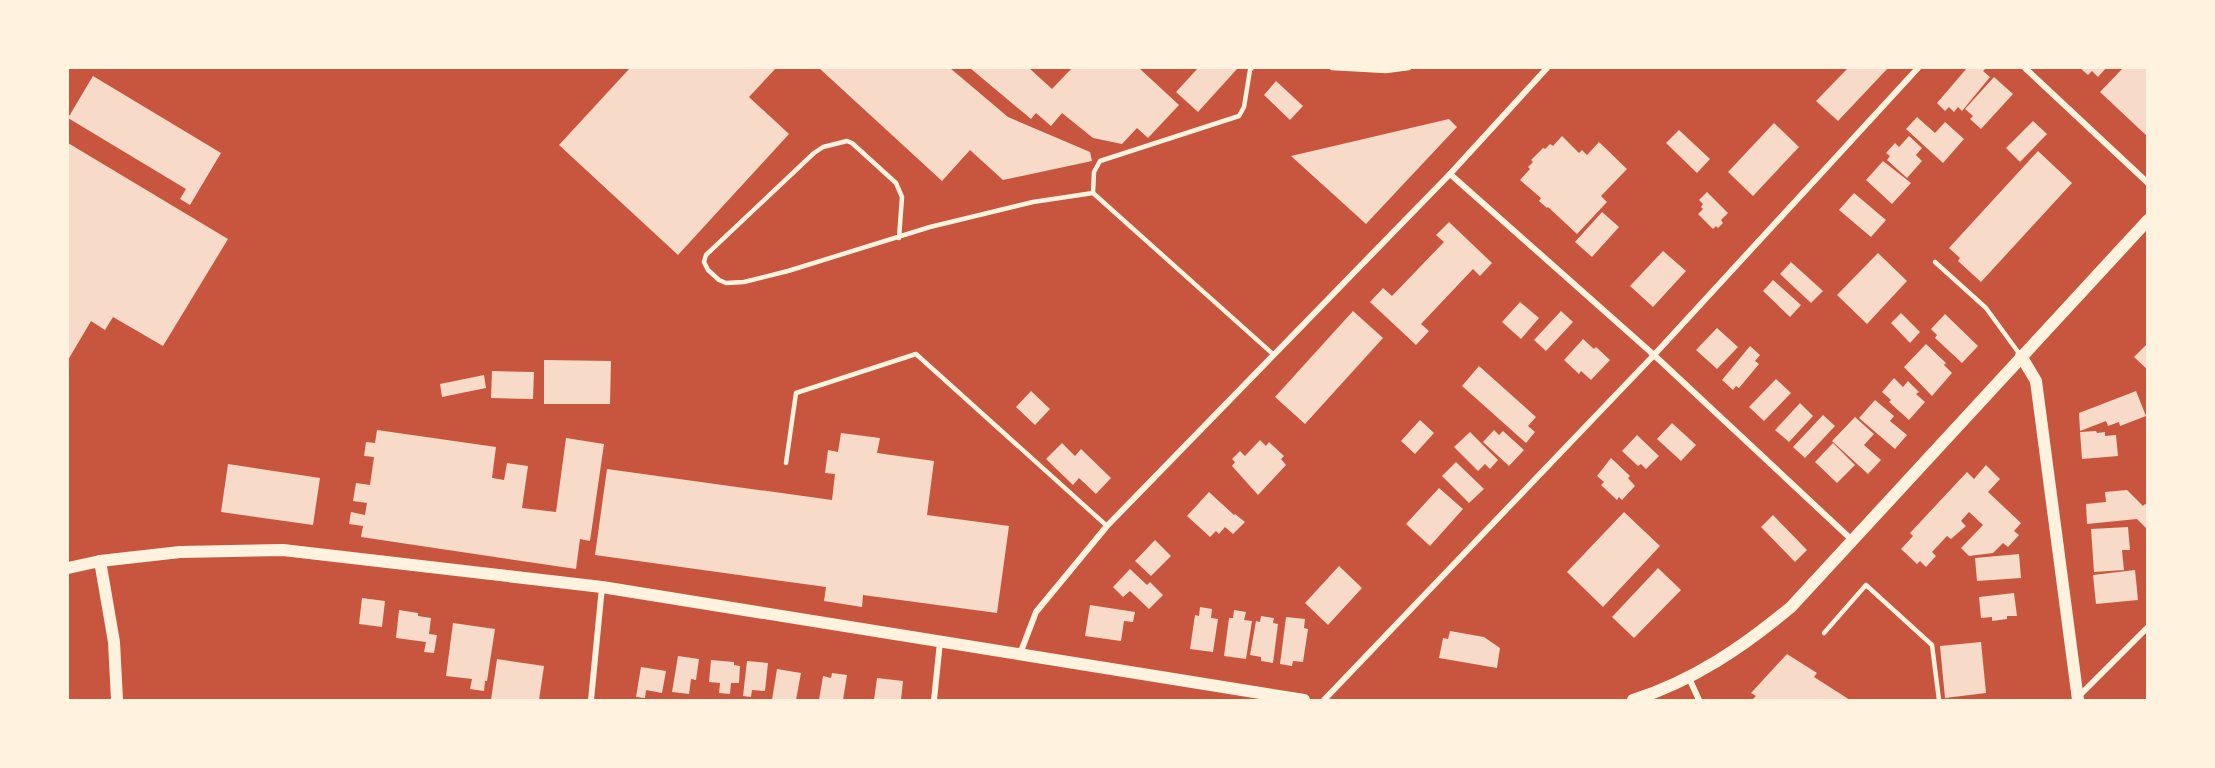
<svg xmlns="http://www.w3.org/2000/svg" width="2215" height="768" viewBox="0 0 2215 768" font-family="'Open Sans',sans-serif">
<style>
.building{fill:#f7dbc8}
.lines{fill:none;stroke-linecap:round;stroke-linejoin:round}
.service{stroke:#fff3e0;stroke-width:4.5}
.minor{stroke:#fff3e0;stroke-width:6}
.secondary{stroke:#fff3e0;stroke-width:12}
</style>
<rect width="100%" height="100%" fill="#c8553d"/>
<g class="building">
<path d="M630,68H776L749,97L789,134L678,255L559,145Z"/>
<path d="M819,68H950L1008,117L1090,152L1092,161L1003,180L970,150L942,181Z"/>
<path d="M970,68H1029L1052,89L1072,68H1139L1179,105L1148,138L1137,128L1122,144L1093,138L1062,113L1051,126L1036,113L1031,119Z"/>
<path d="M1198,68H1235L1237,69L1198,112L1176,92Z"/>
<path d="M1848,68H1888L1838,121L1816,101Z"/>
<path d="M1967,68H1986L1983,71L1990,77L1962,111L1958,107L1954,112L1949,107L1945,111L1937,103Z"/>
<path d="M2080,68H2106L2098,77L2092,71L2088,75Z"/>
<path d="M2123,68H2148V137L2100,92Z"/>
<path d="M93,76L221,153L190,205L180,199L186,189L68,118Z"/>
<path d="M1994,77L2013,94L1981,129L1970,119L1973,116L1965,109Z"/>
<path d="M1276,81L1303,106L1290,120L1264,95Z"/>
<path d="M1917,117L1935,133L1945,122L1964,139L1943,163L1906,129Z"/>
<path d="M1449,119L1457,127L1366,224L1291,156Z"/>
<path d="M2033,121L2047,134L2020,162L2006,148Z"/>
<path d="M1774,123L1799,147L1753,196L1728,172Z"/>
<path d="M1679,130L1710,159L1697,173L1666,143Z"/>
<path d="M1562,136L1579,153L1582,150L1587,155L1599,142L1627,169L1601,196L1607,202L1577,234L1548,207L1547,208L1539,201L1541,198L1520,180L1530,169L1528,167L1533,162L1531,160L1543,148L1545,149L1550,144L1553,146Z"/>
<path d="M1909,136L1922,148L1916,155L1922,161L1907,178L1887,160L1890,156L1886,153L1895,143L1899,147Z"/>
<path d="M68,143L228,239L163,346L113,317L105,330L91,321L68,360Z"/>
<path d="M2038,151L2072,183L1981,282L1958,261L1960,258L1949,248Z"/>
<path d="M1883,161L1911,183L1892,204L1866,180Z"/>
<path d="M1707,192L1728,213L1721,220L1723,223L1718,228L1716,226L1713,229L1698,214L1703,209L1701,207L1703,204L1699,200Z"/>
<path d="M1854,193L1886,220L1871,237L1839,210Z"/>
<path d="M1602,212L1619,227L1592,257L1575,242Z"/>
<path d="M1449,222L1492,263L1480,276L1473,269L1421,324L1429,331L1416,345L1370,302L1383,288L1392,296L1444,242L1436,235Z"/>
<path d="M1663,251L1686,271L1653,307L1630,286Z"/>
<path d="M1878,253L1907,281L1867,324L1837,295Z"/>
<path d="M1791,262L1823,291L1811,303L1780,274Z"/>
<path d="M1773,280L1801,305L1790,317L1763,291Z"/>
<path d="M1520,302L1539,318L1521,339L1502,322Z"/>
<path d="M1353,311L1383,338L1305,424L1275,397Z"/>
<path d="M1561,311L1573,322L1546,351L1534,340Z"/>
<path d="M1901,313L1920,332L1910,343L1891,323Z"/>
<path d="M1945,314L1978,346L1962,363L1935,338L1937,335L1931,329Z"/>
<path d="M1717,328L1738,347L1717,369L1696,350Z"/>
<path d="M1583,339L1594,349L1596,347L1610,360L1591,380L1581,371L1579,374L1564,360Z"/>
<path d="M2148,343V370L2134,357Z"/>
<path d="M1926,344L1946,363L1944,365L1952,373L1932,396L1904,367Z"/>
<path d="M1750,346L1760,355L1755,361L1759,364L1739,388L1736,386L1733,390L1722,380Z"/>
<path d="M544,360L611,361L610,404H544Z"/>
<path d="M1479,366L1536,417L1528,426L1535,432L1526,443L1462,386Z"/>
<path d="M492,371L534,372L533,399L491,398Z"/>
<path d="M484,375L486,388L442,397L440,384Z"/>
<path d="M1894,378L1903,387L1908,381L1919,392L1916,394L1925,402L1909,420L1889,402L1891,400L1882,392Z"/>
<path d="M1776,379L1791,393L1764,421L1749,407Z"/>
<path d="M1031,391L1050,409L1035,425L1016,407Z"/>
<path d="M2136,391L2146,416L2120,426L2119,422L2108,426L2106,421L2080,431L2079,413Z"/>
<path d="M1875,400L1894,416L1890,421L1907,435L1895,449L1859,418Z"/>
<path d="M1800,403L1813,416L1789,442L1775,430Z"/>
<path d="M1823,415L1835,426L1805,458L1793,447Z"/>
<path d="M1855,417L1874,434L1864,445L1881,460L1868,474L1832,441Z"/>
<path d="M1420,420L1434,433L1415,454L1401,441Z"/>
<path d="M1672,423L1696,445L1681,461L1657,439Z"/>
<path d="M377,430L496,447L492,478L504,480L507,463L528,466L522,508L556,512L566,438L604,444L590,541L580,539L576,569L361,537L363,526L349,524L351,512L365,515L367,503L353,501L356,483L370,485L374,457L364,456L366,442L375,443Z"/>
<path d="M1494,430L1499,435L1503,431L1524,450L1509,466L1483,442Z"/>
<path d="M2096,431L2097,433L2105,432V436L2116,435L2118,456L2082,459L2080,432Z"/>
<path d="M1470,432L1498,460L1490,469L1485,464L1478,471L1454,447Z"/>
<path d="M841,433L880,438L877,453L934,461L927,515L1009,526L997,613L863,595L862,607L824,601L826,587L595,555L607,469L832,500L835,474L825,473L828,450L838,452Z"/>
<path d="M1637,435L1659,456L1646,469L1641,464L1638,466L1622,451Z"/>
<path d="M1260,440L1266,446L1269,442L1284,456L1281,459L1286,465L1258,495L1232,466L1235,462L1232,459L1240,451L1245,456Z"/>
<path d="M1062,443L1075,456L1081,449L1111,478L1096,494L1079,478L1073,485L1046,459Z"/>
<path d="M1833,443L1855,465L1837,483L1815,462Z"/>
<path d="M1611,458L1630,476L1628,478L1635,486L1622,500L1619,497L1617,500L1601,485L1604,482L1597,476Z"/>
<path d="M1456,462L1484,489L1469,503L1442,476Z"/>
<path d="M228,464L320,478L313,525L221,512Z"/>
<path d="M1986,465L2000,479L1988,492L2021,523L2014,531L2019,535L2008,547L2003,543L1993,553L1969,556L1961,548L1983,525L1969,512L1961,521L1966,526L1951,539L1947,536L1932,552L1936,556L1926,567L1920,561L1917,564L1901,549L1913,536L1910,533L1967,472L1974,479Z"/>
<path d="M1439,488L1463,509L1430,546L1406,524Z"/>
<path d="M2127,490L2143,506L2145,504L2148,506V530L2137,519L2087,524L2086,504L2106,502L2105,492Z"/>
<path d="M1209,492L1234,515L1235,514L1245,522L1233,534L1225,527L1219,534L1216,531L1210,537L1187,516Z"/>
<path d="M1624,512L1660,546L1603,607L1567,572Z"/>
<path d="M1773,515L1807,550L1795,562L1761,527Z"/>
<path d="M2128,527L2130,550H2122L2124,570L2094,572L2091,529Z"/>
<path d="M1155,540L1171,556L1151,576L1135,561Z"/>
<path d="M2019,554L2021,578L1977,581L1975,558Z"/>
<path d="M1339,566L1362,588L1328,625L1305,603Z"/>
<path d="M1658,568L1681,590L1634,638L1612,617Z"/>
<path d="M1130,569L1147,585L1150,582L1163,595L1149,609L1130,591L1123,597L1113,587Z"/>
<path d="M2135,570L2138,600L2096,604L2093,575Z"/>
<path d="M2014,593L2017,616H2007V619L1992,621V617L1981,618L1979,597Z"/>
<path d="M362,598L385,601L382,627L359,624Z"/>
<path d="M1090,605L1135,612L1133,622L1124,621L1121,641L1085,636Z"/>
<path d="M1200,607L1212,609L1211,618L1218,619L1213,652L1190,649L1195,615L1199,616Z"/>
<path d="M399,610L418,613V616L431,618L429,634L437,635L434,653L424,652L426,642L396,638Z"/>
<path d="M1234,610L1246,612L1244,620L1252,621L1246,659L1224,656L1229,618H1233Z"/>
<path d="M1261,616L1274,618L1273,623L1278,624L1273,663L1261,661V657L1250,655L1256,621L1260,622Z"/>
<path d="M1286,617L1305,619L1304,628L1308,629L1303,662L1293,661L1292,666L1280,664Z"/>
<path d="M453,623L495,629L487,681H485L484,691L470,689L472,679L446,676Z"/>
<path d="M1450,631L1484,637L1500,648L1497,668L1439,658L1443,638L1448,639Z"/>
<path d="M1981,642L1986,693L1945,698L1940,646Z"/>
<path d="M1787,654L1817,673L1814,677L1850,700H1752L1756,696L1751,693Z"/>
<path d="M678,656L699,659L696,680L691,679L689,694L672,692Z"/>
<path d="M497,659L544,666L539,700H491Z"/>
<path d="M711,660L734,662V665L740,666L739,683H731L730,694L719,693L720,683L709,682Z"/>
<path d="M747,661L768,663L765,691L752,690L751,697L743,696Z"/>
<path d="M641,667L666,671L662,693L646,690L645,698L636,697Z"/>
<path d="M777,669L801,673L796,700H772Z"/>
<path d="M832,673L847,675L843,700H819L823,676L831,678Z"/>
<path d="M877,678L903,681L901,700H874Z"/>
</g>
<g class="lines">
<g class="service">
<path d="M1332,68L1386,71L1409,68"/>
<path d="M1093,193L1094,172L1100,161L1239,116L1244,107L1250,70L1252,68"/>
<path d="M899,238L902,197L896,183L852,143L847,141L823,147L814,153L706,255L704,262L708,270L719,280L726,283L744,282L788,271L930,227L1033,202L1093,193L1274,355"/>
<path d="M1935,262L1986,308L2021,356"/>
<path d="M786,463L796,393L916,354L1107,526"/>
<path d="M1824,633L1866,585L1932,645L1939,700"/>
</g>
<g class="minor">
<path d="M2025,68L2148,183"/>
<path d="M1450,174L1654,355L1852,540"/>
<path d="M1020,654L1036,612L1107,526L1450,174L1547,68"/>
<path d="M1689,678L1699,700"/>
<path d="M2078,697L2148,627"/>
<path d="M591,700L602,587"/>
<path d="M934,700L940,642"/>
<path d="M1324,700L1654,355L1918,68"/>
</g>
<g class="secondary">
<path d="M2021,356L2036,381L2078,700"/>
<path d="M100,561L114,642L117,700"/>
<path d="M68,568L100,561L180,552L283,550L602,587L1304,700"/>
<path d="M1633,700C1693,681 1743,647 1791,607L2148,220"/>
</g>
</g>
<rect width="2215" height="768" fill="none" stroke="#fff3e0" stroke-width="138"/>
</svg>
